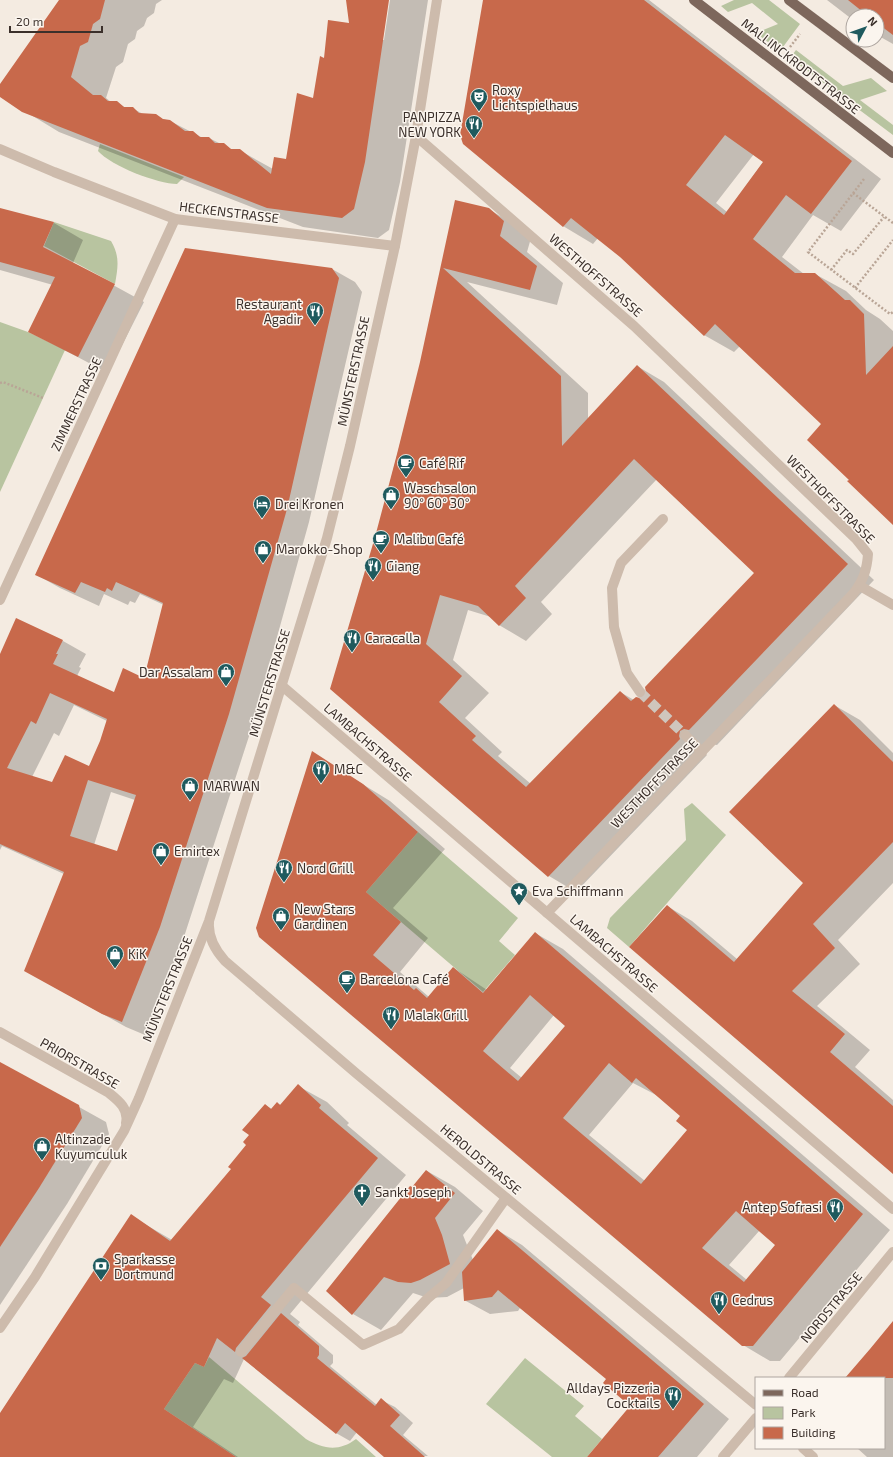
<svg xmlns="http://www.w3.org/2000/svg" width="893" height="1457" viewBox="0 0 893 1457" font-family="'Exo 2',sans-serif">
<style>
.green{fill:#b8c4a0}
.shadow{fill:#0003;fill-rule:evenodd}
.building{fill:#c8694b;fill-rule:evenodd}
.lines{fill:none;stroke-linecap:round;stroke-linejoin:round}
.minor-tunnel{stroke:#cfc6bd;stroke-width:10;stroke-dasharray:10 5;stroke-linecap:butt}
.path{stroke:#b9a596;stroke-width:2.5;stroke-dasharray:2 2;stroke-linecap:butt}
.minor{stroke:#cdbbac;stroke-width:10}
.major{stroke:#7d675c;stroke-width:10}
.labels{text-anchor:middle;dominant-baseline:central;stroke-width:3;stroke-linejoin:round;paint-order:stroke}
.street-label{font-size:13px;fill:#3b302b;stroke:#fbf5ee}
.poi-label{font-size:13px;fill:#3b302b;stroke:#fbf5ee;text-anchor:start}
</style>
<rect width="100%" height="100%" fill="#f4ebe1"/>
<g class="green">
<path d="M734,0H769L800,24L780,51L756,33L778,24L752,3L728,12L721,6Z"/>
<path d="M796,50L843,86L871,78L887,91L860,100L893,125V135L790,58Z"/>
<path d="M100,144L184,177L177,184C158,184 111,166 98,151Z"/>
<path d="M54,222L111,241C120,256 118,267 115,284L44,246Z"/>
<path d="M0,322L28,332L65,350L0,492Z"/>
<path d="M692,803L726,835L629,947L607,928L610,918L686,840L684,809Z"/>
<path d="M418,832L518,918L499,941L515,955L483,992L366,892Z"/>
<path d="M209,1357L306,1439C323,1449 339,1452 356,1439L376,1457H236L164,1409L195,1363L204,1367Z"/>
<path d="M525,1358L584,1406L575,1416L602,1439L587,1457H552L486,1404Z"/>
</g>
<g class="shadow">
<path d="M60,0H162L156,4L154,13L147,18L144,26L137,31L135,39L128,44L123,62L116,67L106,98L111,102H116L126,108H132L143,114L170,121L203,138H209L233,150H239L273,169L286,160L314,99L325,59L350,25L348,0H388L382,40H384L390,0H428L400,182L389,230L378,238L303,227L59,132L0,96V86Z"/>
<path d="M484,0H649L881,179L841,231L813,215L782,257L804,274H815L846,291L866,310L880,319L893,331V523L823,424L740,346L734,352L704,335L620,256L598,238L593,244L563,226ZM754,154L764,161L727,212L716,203Z"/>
<path d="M827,0H893V44L877,35V16H853V20Z"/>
<path d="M456,202L488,209L516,225L531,238L527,252L563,283L557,305L467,282L588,393V419L637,366L664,382L874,580L717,745L711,744L705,753L707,755L576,892L549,876L331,689L376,537L421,362ZM657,479L755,573L648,692L645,698L634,700L620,692L531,784L498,756L502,752L465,718L489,693L453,660L468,610L491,617L499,625L526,641L552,614L541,602Z"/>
<path d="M0,209L54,223L83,240L73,263L144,302L108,373L30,332L53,285L0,270Z"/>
<path d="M332,269L355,282L362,292L309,522L252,727L183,940L145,1035L126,1027L49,984L64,874L2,846L0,850V657L63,641L86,654L79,667L81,668L77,676L115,694L145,679L164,605L140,594L135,603L130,601L128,605L104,594L99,606L60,588L37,575ZM74,705L107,721L101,742L89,767L53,783L32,777L54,733L59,736ZM111,792L135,800L117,853L94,845Z"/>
<path d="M834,705L860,720L893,753V883L838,940L860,964L817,1006L870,1050L855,1067L893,1100V1172L667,906L692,921L737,959L804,883Z"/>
<path d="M312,753L390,801L445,849L393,908L428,938L400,972L429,997L454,968L487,990L535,933L563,949L890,1230L780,1361H770L743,1345L260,937ZM554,1015L566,1025L522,1078L510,1068ZM633,1083L660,1097L682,1116L689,1130L645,1181L589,1135ZM760,1230L777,1245L747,1280L729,1265Z"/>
<path d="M0,1063L106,1122L109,1134L67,1204L0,1305Z"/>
<path d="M298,1086L327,1102L349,1123L347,1125L406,1175L290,1314L300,1322L298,1325L333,1355V1363L330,1366L377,1405L381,1400L395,1407L413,1423L403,1435L428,1456L385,1457L357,1432L350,1441L336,1433L299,1402L287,1395L244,1359L233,1383L224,1379L193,1427L238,1457H0V1414L131,1216L172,1240L232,1169L248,1145L250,1135L265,1105L272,1109L277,1103L281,1105Z"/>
<path d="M427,1171L455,1187L483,1211L463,1235L473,1260L497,1230L522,1245L729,1419L697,1457H588L632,1406L608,1379L520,1308L518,1311L490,1314L464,1300V1288L447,1297L428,1298L413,1293L381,1330L353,1314L413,1188Z"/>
<path d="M893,1323V1457H867L857,1448H884V1378H846Z"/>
</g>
<g class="building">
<path d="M59,0H105L100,19L93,24L88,42L80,46L71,77L93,95H101L108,101H117L124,107H133L139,113L156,114L163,119L170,120L185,131H193L200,137H209L215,143H224L231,149H240L271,174L274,157L286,159L297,93L313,98L320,56L324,58L328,20L349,23L346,0H389L365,162L354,209L342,218L267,208L22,112L0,97V84Z"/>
<path d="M483,0H644L852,161L811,214L786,195L753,239L795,273H815L845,300H850L864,314L866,375L893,346V525L847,481L849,480L807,440L821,424L715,324L704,336L620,257L571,218L563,227L463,144L460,135ZM725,135L763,162L724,215L686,185Z"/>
<path d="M848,0H893V35L877,23V16H868Z"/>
<path d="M455,200L489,208L504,221L500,236L537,266L530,290L443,268L561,376L562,446L637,365L848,564L689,730L684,729L680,731L679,736L680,739L548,877L330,689L375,537L397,454L420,362ZM634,459L754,573L645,687L646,692L644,697L640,698L636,697L631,701L620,691L526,787L472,740L476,736L439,702L462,676L426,644L440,595L478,606L499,626L526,598L515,586Z"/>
<path d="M0,208L54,222L43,247L115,284L78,357L28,332L55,277L0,262Z"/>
<path d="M185,248L332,268L339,278L287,509L229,714L160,927L122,1022L102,1014L24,971L64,872L0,844V654L16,618L63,640L56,654H58L53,664L114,692L123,668L144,678L163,603L116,582L112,591L107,588L105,592L81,582L75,593L35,575ZM50,693L107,719L100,741L89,766L65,755L52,782L7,768L31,721L36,724ZM88,780L136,795L117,851L70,836Z"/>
<path d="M834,704L893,762V842L813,924L835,948L792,991L845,1034L830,1052L893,1106V1174L629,947L667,905L734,962L803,883L729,812Z"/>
<path d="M312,751L363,784L418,832L366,892L401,922L373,955L414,990L416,988L427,998L453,967L483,993L535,932L863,1214L753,1346H742L259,937L256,928ZM530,995L565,1026L518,1081L483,1051ZM609,1063L632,1083L636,1078L680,1116L676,1121L687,1130L641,1184L563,1118ZM736,1211L775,1245L744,1282L702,1248Z"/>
<path d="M0,1062L79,1105L82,1118L39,1188L0,1247Z"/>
<path d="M298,1084L321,1105L319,1108L378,1158L261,1297L271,1305L236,1348L235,1352L217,1338L204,1367L195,1363L164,1409L236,1457H0V1413L131,1214L170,1241L231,1169L228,1167L246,1145L243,1142L249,1135L242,1130L265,1104L271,1109L277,1102L280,1105Z"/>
<path d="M426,1170L455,1193L435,1218L442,1235L450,1264L420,1280L411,1283L398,1282L384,1277L352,1315L326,1291L410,1186L412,1187Z"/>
<path d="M497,1229L704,1404L658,1457H587L630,1406L603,1383L606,1379L498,1290L492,1297L464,1301L462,1272Z"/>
<path d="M281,1313L319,1346V1355L317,1358L375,1406L381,1398L400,1415L390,1426L425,1457H384L345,1423L336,1434L242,1358L246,1356Z"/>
<path d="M893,1321V1378H845L870,1349Z"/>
</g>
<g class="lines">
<path class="minor-tunnel" d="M640,692L685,735"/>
<g class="path">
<path d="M790,47L800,34"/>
<path d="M864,179L808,252L890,314L893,312"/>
<path d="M853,193L893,223"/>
<path d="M831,270L847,250L853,254L884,217"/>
<path d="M855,288L893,240"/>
<path d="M0,383L3,382L43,398"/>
</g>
<g class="minor">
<path d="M416,136L634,326L856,539L868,554C867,570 863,581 853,594L547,913"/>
<path d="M0,149L54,172L175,219L395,246"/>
<path d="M860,586L893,605"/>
<path d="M0,600L175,219"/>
<path d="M281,685L893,1209"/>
<path d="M640,692L627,673L614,627L612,588L621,563L663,519"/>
<path d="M685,735L702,752"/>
<path d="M209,923C208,938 215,950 225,961L357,1074L756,1405"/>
<path d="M0,1032L109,1093C119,1101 129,1109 126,1123"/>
<path d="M0,1328L35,1277L124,1131L139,1098L209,921L327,538L350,446L395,246L416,136L437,0"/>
<path d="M241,1352L294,1288L363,1345L399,1329L427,1299L446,1283L506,1198"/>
<path d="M789,1378L893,1252"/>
<path d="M803,1448L813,1457"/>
<path d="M723,1457L756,1418"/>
</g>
<g class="major">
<path d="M694,0L893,153"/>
<path d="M789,0L893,78"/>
</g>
</g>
<defs>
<symbol id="theatre-pin" viewBox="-11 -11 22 30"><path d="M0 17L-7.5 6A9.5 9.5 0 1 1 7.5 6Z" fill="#1f5a5e" stroke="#fbf5ee"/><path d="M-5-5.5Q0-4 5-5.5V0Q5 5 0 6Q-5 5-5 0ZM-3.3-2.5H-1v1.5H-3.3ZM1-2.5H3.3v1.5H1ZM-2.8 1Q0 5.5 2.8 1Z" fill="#fff"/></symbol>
<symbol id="restaurant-pin" viewBox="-11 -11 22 30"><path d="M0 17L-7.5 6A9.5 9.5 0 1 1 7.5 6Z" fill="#1f5a5e" stroke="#fbf5ee"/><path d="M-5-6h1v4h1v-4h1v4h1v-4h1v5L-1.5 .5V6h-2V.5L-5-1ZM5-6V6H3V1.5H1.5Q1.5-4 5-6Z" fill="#fff"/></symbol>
<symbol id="cafe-pin" viewBox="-11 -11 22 30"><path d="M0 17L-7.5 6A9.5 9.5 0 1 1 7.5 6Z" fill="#1f5a5e" stroke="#fbf5ee"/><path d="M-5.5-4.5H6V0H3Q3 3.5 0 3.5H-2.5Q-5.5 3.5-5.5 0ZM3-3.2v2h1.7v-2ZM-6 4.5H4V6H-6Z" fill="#fff"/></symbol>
<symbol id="shop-pin" viewBox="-11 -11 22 30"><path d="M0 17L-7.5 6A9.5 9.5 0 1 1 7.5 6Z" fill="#1f5a5e" stroke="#fbf5ee"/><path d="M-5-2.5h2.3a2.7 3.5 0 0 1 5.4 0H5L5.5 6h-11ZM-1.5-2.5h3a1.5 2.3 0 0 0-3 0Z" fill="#fff"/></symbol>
<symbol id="hotel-pin" viewBox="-11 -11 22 30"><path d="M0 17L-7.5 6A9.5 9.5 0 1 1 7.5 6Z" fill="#1f5a5e" stroke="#fbf5ee"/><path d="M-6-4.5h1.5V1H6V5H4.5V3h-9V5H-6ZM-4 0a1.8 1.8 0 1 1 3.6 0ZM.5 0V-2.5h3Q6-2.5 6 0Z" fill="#fff"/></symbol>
<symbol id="sight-pin" viewBox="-11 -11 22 30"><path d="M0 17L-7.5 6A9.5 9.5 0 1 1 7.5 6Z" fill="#1f5a5e" stroke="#fbf5ee"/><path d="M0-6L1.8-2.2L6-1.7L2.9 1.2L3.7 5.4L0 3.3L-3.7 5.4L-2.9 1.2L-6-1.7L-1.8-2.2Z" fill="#fff"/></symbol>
<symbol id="church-pin" viewBox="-11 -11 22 30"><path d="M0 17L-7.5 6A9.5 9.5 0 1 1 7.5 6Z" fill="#1f5a5e" stroke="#fbf5ee"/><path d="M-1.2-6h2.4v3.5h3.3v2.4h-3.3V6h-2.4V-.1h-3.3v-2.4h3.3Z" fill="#fff"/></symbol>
<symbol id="bank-pin" viewBox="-11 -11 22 30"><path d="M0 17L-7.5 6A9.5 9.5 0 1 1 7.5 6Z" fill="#1f5a5e" stroke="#fbf5ee"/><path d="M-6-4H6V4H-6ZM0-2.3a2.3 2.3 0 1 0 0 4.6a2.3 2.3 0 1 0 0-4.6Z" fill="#fff"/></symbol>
</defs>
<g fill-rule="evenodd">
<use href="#theatre-pin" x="469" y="87" width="20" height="27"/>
<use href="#restaurant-pin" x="464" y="114" width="20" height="27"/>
<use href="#restaurant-pin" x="305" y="301" width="20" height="27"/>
<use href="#cafe-pin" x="396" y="453" width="20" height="27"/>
<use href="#shop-pin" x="381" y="485" width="20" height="27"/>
<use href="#hotel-pin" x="252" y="494" width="20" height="27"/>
<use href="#cafe-pin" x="371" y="529" width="20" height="27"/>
<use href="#shop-pin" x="253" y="539" width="20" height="27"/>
<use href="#restaurant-pin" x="363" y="556" width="20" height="27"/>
<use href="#restaurant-pin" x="342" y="628" width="20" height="27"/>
<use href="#shop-pin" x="216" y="662" width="20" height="27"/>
<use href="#restaurant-pin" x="311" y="759" width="20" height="27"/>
<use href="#shop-pin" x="180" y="776" width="20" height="27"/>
<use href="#shop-pin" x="151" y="841" width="20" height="27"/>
<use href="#restaurant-pin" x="274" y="858" width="20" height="27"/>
<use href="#sight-pin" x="509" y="881" width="20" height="27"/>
<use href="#shop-pin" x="271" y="906" width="20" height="27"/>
<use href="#shop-pin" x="105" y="944" width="20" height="27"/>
<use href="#cafe-pin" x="337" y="969" width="20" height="27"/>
<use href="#restaurant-pin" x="381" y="1005" width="20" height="27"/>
<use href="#shop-pin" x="32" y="1136" width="20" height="27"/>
<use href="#church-pin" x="352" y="1182" width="20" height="27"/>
<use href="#restaurant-pin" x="825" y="1197" width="20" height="27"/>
<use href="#bank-pin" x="91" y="1256" width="20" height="27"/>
<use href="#restaurant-pin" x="709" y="1290" width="20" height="27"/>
<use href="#restaurant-pin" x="663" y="1385" width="20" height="27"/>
</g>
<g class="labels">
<g class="street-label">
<text transform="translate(801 66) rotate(38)">MALLINCKRODTSTRASSE</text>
<text transform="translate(229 212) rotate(7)">HECKENSTRASSE</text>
<text transform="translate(596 275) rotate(41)">WESTHOFFSTRASSE</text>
<text transform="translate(353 371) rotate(-78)">MÜNSTERSTRASSE</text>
<text transform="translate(76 404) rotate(-65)">ZIMMERSTRASSE</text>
<text transform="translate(831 499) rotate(45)">WESTHOFFSTRASSE</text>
<text transform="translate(269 683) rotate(-73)">MÜNSTERSTRASSE</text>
<text transform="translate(368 742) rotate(41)">LAMBACHSTRASSE</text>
<text transform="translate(654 783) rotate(-46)">WESTHOFFSTRASSE</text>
<text transform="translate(614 953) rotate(41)">LAMBACHSTRASSE</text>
<text transform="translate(167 989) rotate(-68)">MÜNSTERSTRASSE</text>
<text transform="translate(80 1063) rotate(30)">PRIORSTRASSE</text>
<text transform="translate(481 1159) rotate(40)">HEROLDSTRASSE</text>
<text transform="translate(831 1307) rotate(-50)">NORDSTRASSE</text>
</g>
<g class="poi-label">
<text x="492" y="90">Roxy<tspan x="492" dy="15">Lichtspielhaus</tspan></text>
<text x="461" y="117" text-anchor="end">PANPIZZA<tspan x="461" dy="15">NEW YORK</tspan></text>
<text x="302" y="304" text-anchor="end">Restaurant<tspan x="302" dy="15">Agadir</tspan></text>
<text x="419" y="463">Café Rif</text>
<text x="404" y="488">Waschsalon<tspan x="404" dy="15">90° 60° 30°</tspan></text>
<text x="275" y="504">Drei Kronen</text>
<text x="394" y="539">Malibu Café</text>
<text x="276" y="549">Marokko-Shop</text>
<text x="386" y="566">Giang</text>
<text x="365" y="638">Caracalla</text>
<text x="213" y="672" text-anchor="end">Dar Assalam</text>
<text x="334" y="769">M&amp;C</text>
<text x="203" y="786">MARWAN</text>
<text x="174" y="851">Emirtex</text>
<text x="297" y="868">Nord Grill</text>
<text x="532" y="891">Eva Schiffmann</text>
<text x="294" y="909">New Stars<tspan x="294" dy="15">Gardinen</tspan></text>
<text x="128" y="954">KiK</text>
<text x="360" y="979">Barcelona Café</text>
<text x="404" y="1015">Malak Grill</text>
<text x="55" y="1139">Altinzade<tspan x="55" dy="15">Kuyumculuk</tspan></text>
<text x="375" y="1192">Sankt Joseph</text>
<text x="822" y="1207" text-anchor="end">Antep Sofrasi</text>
<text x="114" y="1259">Sparkasse<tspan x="114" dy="15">Dortmund</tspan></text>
<text x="732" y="1300">Cedrus</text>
<text x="660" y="1388" text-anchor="end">Alldays Pizzeria<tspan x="660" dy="15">Cocktails</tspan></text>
</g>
</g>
<rect x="755" y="1377" width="130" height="72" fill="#fbf5ee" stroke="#aea6a0"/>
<rect x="763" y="1390" width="20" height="6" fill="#7d675c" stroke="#aea6a0"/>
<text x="791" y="1397" font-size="12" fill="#3b302b">Road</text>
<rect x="763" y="1407" width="20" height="12" fill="#b8c4a0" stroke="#aea6a0"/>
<text x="791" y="1417" font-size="12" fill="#3b302b">Park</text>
<rect x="763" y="1427" width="20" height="12" fill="#c8694b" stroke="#aea6a0"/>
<text x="791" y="1437" font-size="12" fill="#3b302b">Building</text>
<g transform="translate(865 28) rotate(49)"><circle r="19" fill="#fbf5ee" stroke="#aea6a0"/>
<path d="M0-3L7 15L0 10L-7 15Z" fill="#1f5a5e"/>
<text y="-6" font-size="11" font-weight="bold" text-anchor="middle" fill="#3b302b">N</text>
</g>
<path d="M10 26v6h92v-6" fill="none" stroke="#3b302b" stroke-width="2"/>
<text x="16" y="26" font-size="12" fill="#3b302b" stroke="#fbf5ee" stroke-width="3" paint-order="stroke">20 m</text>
</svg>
